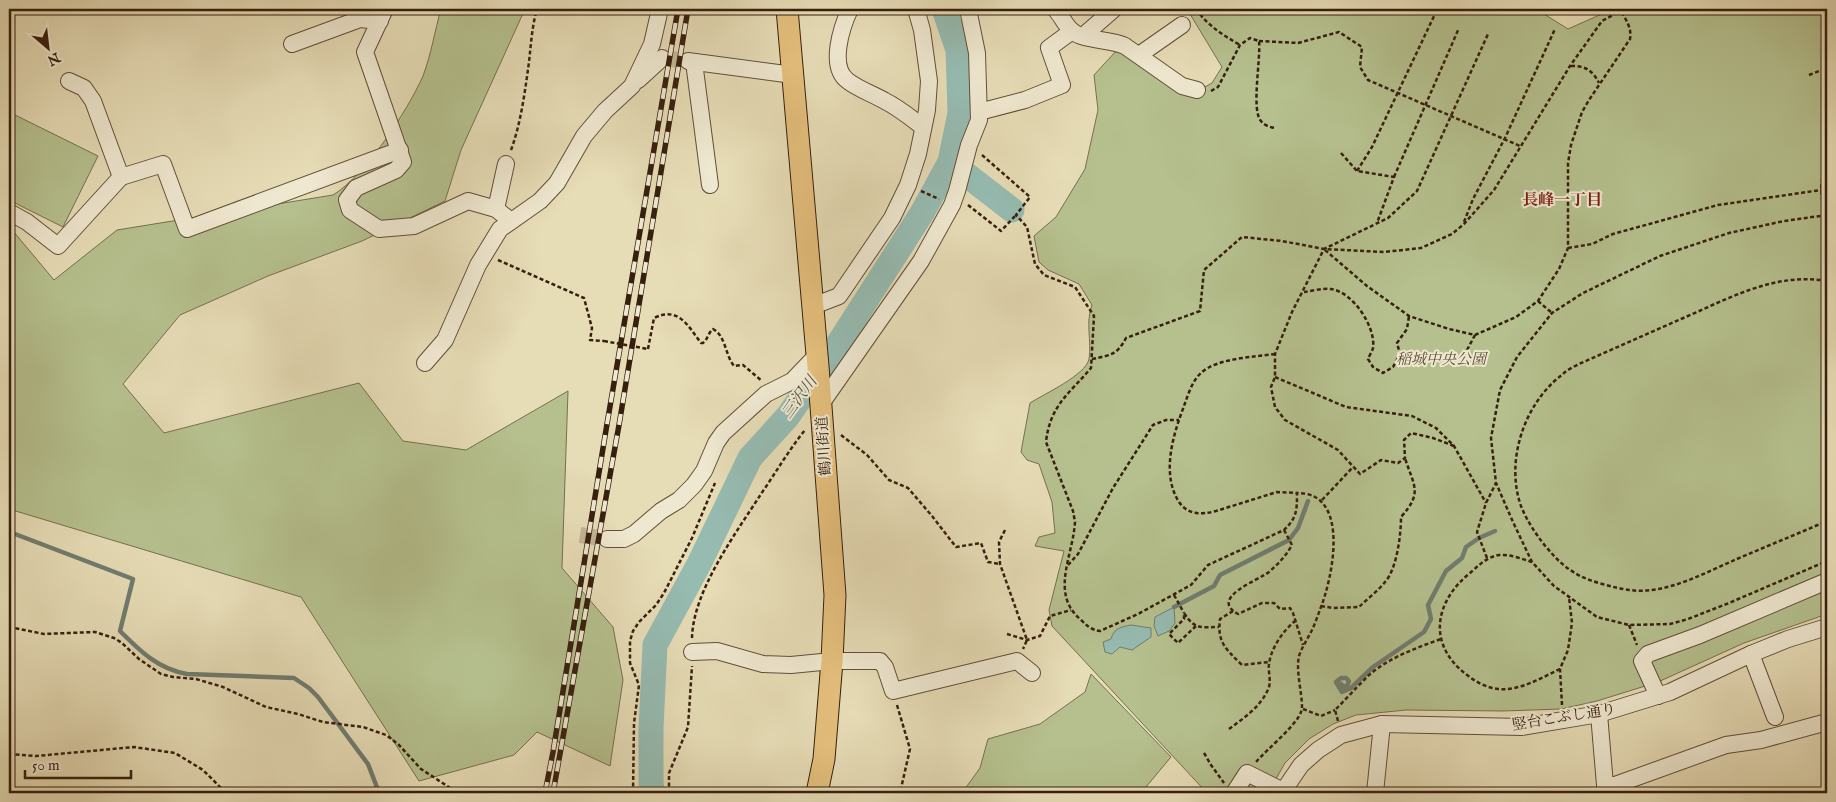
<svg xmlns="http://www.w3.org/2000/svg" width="1836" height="802" viewBox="0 0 1836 802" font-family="'IM FELL English','Noto Serif JP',serif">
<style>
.green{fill:#b5c08e;stroke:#76704e}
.water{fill:#96bbb1;stroke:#707d70}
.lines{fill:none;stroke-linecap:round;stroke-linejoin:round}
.stream{stroke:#707d70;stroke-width:4.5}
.river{stroke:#96bbb1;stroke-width:25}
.minor-tunnel{stroke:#c3b694;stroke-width:16;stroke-dasharray:16 8;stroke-linecap:butt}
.minor-casing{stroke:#634e38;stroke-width:18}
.major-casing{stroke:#371f0e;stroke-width:23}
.path{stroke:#371f0e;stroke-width:2.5;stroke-dasharray:4 2.5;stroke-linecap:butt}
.minor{stroke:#efe8d0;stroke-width:16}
.major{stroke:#e3be7b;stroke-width:21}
.rail-casing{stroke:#371f0e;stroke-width:5.5}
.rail{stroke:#efe8d0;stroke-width:4;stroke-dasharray:11;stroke-linecap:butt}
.path-bridge{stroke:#371f0e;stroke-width:2.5;stroke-dasharray:4 2.5;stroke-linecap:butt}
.labels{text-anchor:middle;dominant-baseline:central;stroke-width:4;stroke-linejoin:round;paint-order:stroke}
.park-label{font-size:15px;font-style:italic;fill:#5d4f34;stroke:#efe8d0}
.street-label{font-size:15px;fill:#371f0e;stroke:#efe8d0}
.neighbourhood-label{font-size:16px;font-weight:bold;fill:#7a1f14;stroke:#efe8d0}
.water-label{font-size:16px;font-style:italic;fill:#544e3f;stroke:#efe8d0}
</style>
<rect width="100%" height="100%" fill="#e6dcb6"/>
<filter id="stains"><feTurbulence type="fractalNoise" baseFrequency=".004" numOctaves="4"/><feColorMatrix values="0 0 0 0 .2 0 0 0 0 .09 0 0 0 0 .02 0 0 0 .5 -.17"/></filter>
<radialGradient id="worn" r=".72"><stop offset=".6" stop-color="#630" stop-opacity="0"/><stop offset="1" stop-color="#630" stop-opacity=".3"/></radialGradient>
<g class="green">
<path d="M441,9H525L461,150L445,201L362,241L268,276L180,315L123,384L164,433L359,383L403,441L466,450L568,391L562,568L613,627L623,680L610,766L537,732L514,755L419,781L301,597L9,509V230L13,231L54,280L117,230L333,195C365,176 408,110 423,76C431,55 435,30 441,9Z"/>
<path d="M1187,9H1536L1568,29L1613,9H1827V614L1744,643L1658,682L1597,701L1561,709L1503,711L1406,710L1356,715L1333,724L1309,739L1285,763L1268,793H1207L1052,626L1049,610L1064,551L1035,546L1039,537L1055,533L1052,502L1039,464L1027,460L1021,452L1030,403C1044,394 1086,375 1089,359C1092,340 1085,324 1092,305L1079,284L1048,270L1039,262L1034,236L1056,217L1085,169L1098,110L1094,75L1117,50L1178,92L1192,94L1212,83L1222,67Z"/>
<path d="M9,112L98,156L63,227L9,200Z"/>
<path d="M1091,674L1171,757L1141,793H962L980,768L988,739L1040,724L1085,692Z"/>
</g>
<g class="water">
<path d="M1174,607L1175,623L1169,631L1158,636L1154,626L1155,617Z"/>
<path d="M1131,625L1151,628V637L1132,650L1120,647L1112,654L1105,652L1103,642L1111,639C1114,628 1121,627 1131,625Z"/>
</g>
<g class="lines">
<g class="stream">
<path d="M9,533L15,534L133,579L120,631C140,651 158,669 187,674L294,678L309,688L318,697L368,764L378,790L381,793"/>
<path d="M1174,607L1214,586L1220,575L1289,540L1298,528L1308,501"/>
<path d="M1341,684L1344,687L1347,686L1349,681L1346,678H1341L1336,682L1342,692L1351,688L1373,667L1424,632L1431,619L1428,605L1446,571L1462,558L1466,547L1479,538L1495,531"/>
</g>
<g class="river">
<path d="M950,162L1012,210"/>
<path d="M652,793L651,782V728L655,645L699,564L750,458L788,416L842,338L922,213L950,162L960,113L958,50L944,9"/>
</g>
<g class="minor-tunnel">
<path d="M662,58L688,61"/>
<path d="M580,535L607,539"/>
</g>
<defs>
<g id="minor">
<path d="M385,9L365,52L403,162L396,170L356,188L347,200L350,210L379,229L414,226L468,201L496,209L511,221"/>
<path d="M850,9C842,26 828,67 848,81C858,89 873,94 885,101C899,108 911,118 923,127"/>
<path d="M1055,9C1061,15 1065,25 1072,31C1083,41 1111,39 1125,46L1182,86L1197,90"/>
<path d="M1083,36L1114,9"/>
<path d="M292,44L360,19L380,21"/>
<path d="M1139,55L1182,25"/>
<path d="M688,61L793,75"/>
<path d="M694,62L710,185"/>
<path d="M638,80L662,58"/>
<path d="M69,81L84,88L93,101L121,177"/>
<path d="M979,112L1025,100L1062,85L1049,48L1072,31"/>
<path d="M496,209L506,164"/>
<path d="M9,212L27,222L58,246L121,177L163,164L187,229L400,150"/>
<path d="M813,306L839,296L892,218L908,185L918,154L927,110L929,81L922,30L916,9"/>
<path d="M425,363L445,340L478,265L500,229L540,201L557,183L584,136L605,111L632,86L652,44L660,9"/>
<path d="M821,404L921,261L952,205L957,191L969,145L979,120L977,53L968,9"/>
<path d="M607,539H624L634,534L661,511L679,500L694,485L704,471L716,443L723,433L766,394L792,381L817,355"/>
<path d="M692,652L717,651L763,664L791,665L832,661H880L885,667L893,691L1017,661L1032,673"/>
<path d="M1751,654L1775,717"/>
<path d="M1658,696L1642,661L1648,654L1700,635L1827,581"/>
<path d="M1599,714L1605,785H1615L1726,745L1761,740L1827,722"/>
<path d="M1234,793L1247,773L1283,791"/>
<path d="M1282,793L1301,765L1318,750L1341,735L1382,724L1522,727L1599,714L1670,692L1751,654L1788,639L1827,627"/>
<path d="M1375,793L1382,724"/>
</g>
<path id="major" d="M787,9L818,366L835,595L832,661L824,759L817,793"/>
</defs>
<use href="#minor" class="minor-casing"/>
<use href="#major" class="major-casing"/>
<g class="path">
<path d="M1196,9C1208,26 1223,35 1240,45"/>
<path d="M1259,41L1298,43L1339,32L1362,47L1360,67L1368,80L1520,146"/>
<path d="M1571,66C1586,66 1592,70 1599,83"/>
<path d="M1809,75L1827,68"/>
<path d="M1211,91L1218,87L1240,45L1250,38L1259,41C1261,59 1251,110 1261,121C1265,126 1270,127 1275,128"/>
<path d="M511,150C521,123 525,91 529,62C531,44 532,26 537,9"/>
<path d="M1341,153L1357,171L1394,177L1377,223"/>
<path d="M982,155L1030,197L1016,215L1027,227L1035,264L1044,275L1075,287L1094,316L1091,368C1070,393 1050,405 1046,442L1073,511L1075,522C1073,556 1050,593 1080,619C1086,625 1091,630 1100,631L1138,614L1191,585L1208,565L1284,530C1297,518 1297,510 1297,493C1303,493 1310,494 1315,497C1346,514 1331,581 1321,607C1318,615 1315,624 1311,632C1307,640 1302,647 1299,656C1295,673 1305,703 1301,712C1296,726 1267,749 1256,762"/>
<path d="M1357,171L1372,147L1435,14"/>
<path d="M1394,177L1459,28"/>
<path d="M921,191L939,199"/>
<path d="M968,205L1001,231L1016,215"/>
<path d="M1824,214C1822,195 1818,184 1827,166"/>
<path d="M1827,215L1784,221L1729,233L1660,256L1583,293L1569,302L1552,313L1517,357L1500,390L1491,438L1496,483L1513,522L1532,562L1554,586L1597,617L1629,625L1670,624L1688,619L1729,603L1827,561"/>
<path d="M1464,222L1473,199L1505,138L1555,29"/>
<path d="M1568,248L1592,244L1613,234L1718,205L1821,190"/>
<path d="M1325,250L1367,286L1409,316L1449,329L1475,335L1516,317L1538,301L1559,269L1568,248V163L1571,145L1582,112L1589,100L1630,39C1632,28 1626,20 1621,11"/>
<path d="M498,260L584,298L592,328L590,340L604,341"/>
<path d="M1827,281C1774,272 1728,299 1681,319C1647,334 1613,349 1579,364C1573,367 1567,370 1563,374C1524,403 1505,461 1521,506C1526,519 1534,531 1542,542C1552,554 1561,565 1575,573C1587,581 1615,588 1629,590C1666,595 1704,573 1737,559C1767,546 1797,534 1827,521"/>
<path d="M1304,292C1312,291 1323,288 1331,289C1353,292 1376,327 1373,348C1372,352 1369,356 1368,359L1373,367L1383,373L1393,367L1400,354L1397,343L1407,329L1409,316"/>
<path d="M1538,301L1552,313"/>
<path d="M648,349L654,318C679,306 688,326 701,343H703C708,339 708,333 713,329C726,336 725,355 734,366L743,365L762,381"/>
<path d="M1467,350L1475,335"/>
<path d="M1275,354C1254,357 1217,358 1201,373C1192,381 1188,395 1184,406C1173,435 1161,474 1179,502C1188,515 1201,515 1216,511L1277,492L1297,493"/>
<path d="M1092,359C1111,355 1117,355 1126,338L1200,311L1204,270L1242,237L1282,241L1324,249L1384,252L1421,248L1452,234L1464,224L1494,190L1570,66L1602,21L1624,9"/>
<path d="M1275,377L1346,407L1412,416L1436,428L1454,446L1486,503"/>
<path d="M841,435L867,455L889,480L908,488L932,516L956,547L981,543L988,562L1000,564"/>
<path d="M1454,446L1433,438L1411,433L1404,440L1405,458L1398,463L1381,460L1360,474L1338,450L1285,420L1275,407L1271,387L1275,377V354L1292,312L1324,249L1388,218L1417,191L1488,34"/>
<path d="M1322,500L1353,467"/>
<path d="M1005,530L999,542L1000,564L1027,640L1023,649"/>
<path d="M1284,530L1292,545C1286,556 1278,564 1269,572C1259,580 1208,598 1238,614L1262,603H1274L1280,609L1290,608L1293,613L1303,645"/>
<path d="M1487,558L1477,532L1486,503L1496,483"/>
<path d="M1532,562C1522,559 1510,554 1499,555C1487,557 1479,565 1470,573C1434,602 1427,645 1467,675C1476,682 1487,688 1498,689C1520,691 1541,678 1560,669"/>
<path d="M1068,565L1078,554L1113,488L1153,425L1166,420H1179"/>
<path d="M1174,595L1184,613"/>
<path d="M1321,606L1333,608L1359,607C1367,599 1378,591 1385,582C1397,569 1401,534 1401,517C1423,492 1414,487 1405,458"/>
<path d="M1233,611L1220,619C1217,643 1226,649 1242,665L1269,662"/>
<path d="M1629,625L1637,645"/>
<path d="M1196,626L1178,643L1169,634L1184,619V613C1195,630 1200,627 1219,627"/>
<path d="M9,627L44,634L95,632L114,638L122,643L139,659L161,674L173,677L196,679L223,687L266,707L298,714L323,722L363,727L386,735L398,744L421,769L458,793"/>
<path d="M1007,634L1027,640L1040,636L1050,616L1071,610"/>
<path d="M692,638C693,591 736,533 761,494C776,472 789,450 805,430"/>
<path d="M897,705L910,749L900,793"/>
<path d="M1562,705L1560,669L1568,650L1572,623L1569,597"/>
<path d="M1303,709L1321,716L1335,710"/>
<path d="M1338,721L1335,710C1346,699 1357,687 1368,676C1388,658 1416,648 1441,639"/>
<path d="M1229,729C1244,718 1262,706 1269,687C1271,680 1268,671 1269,664C1271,648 1283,631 1295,621"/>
<path d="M1204,753L1211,765L1224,783"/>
<path d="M9,754L36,756L134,747L175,753L203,770L226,793"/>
<path d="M633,793L634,723L639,685L630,663V641L633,631L639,622L656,605L664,593L692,538L715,483"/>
<path d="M669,793V773L688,727L692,666"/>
</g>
<use href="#minor" class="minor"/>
<use href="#major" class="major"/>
<defs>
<g id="rail">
<path d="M545,793L553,752L607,424L678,9"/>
<path d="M553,793L619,425L688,9"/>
</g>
</defs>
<use href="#rail" class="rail-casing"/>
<use href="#rail" class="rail"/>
<path class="path-bridge" d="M604,341L648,349"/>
</g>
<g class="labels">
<g class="park-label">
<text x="1441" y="359">稲城中央公園</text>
</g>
<g class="street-label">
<text transform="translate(824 446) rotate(-94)">鶴川街道</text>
<text transform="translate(1564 717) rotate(-9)">竪台こぶし通り</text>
</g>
<g class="neighbourhood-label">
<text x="1562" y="201">長峰一丁目</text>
</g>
<g class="water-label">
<text transform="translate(800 398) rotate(-54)">三沢川</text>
</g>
</g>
<rect width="1836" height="802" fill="none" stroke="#e6dcb6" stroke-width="30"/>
<rect x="10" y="10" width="1816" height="782" fill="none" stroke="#371f0e" stroke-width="2.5"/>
<rect x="15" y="15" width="1806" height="772" fill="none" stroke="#371f0e"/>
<g transform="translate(48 48) rotate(152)" stroke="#efe8d0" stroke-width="4" paint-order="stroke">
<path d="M0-4L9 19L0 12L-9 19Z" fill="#371f0e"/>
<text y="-8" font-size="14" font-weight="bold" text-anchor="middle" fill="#371f0e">N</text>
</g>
<path d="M25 770v8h106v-8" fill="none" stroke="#371f0e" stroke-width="2.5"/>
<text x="32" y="770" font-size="15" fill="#371f0e" stroke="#efe8d0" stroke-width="4" paint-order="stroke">50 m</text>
<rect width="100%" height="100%" filter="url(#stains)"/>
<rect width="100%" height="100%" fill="url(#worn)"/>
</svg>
